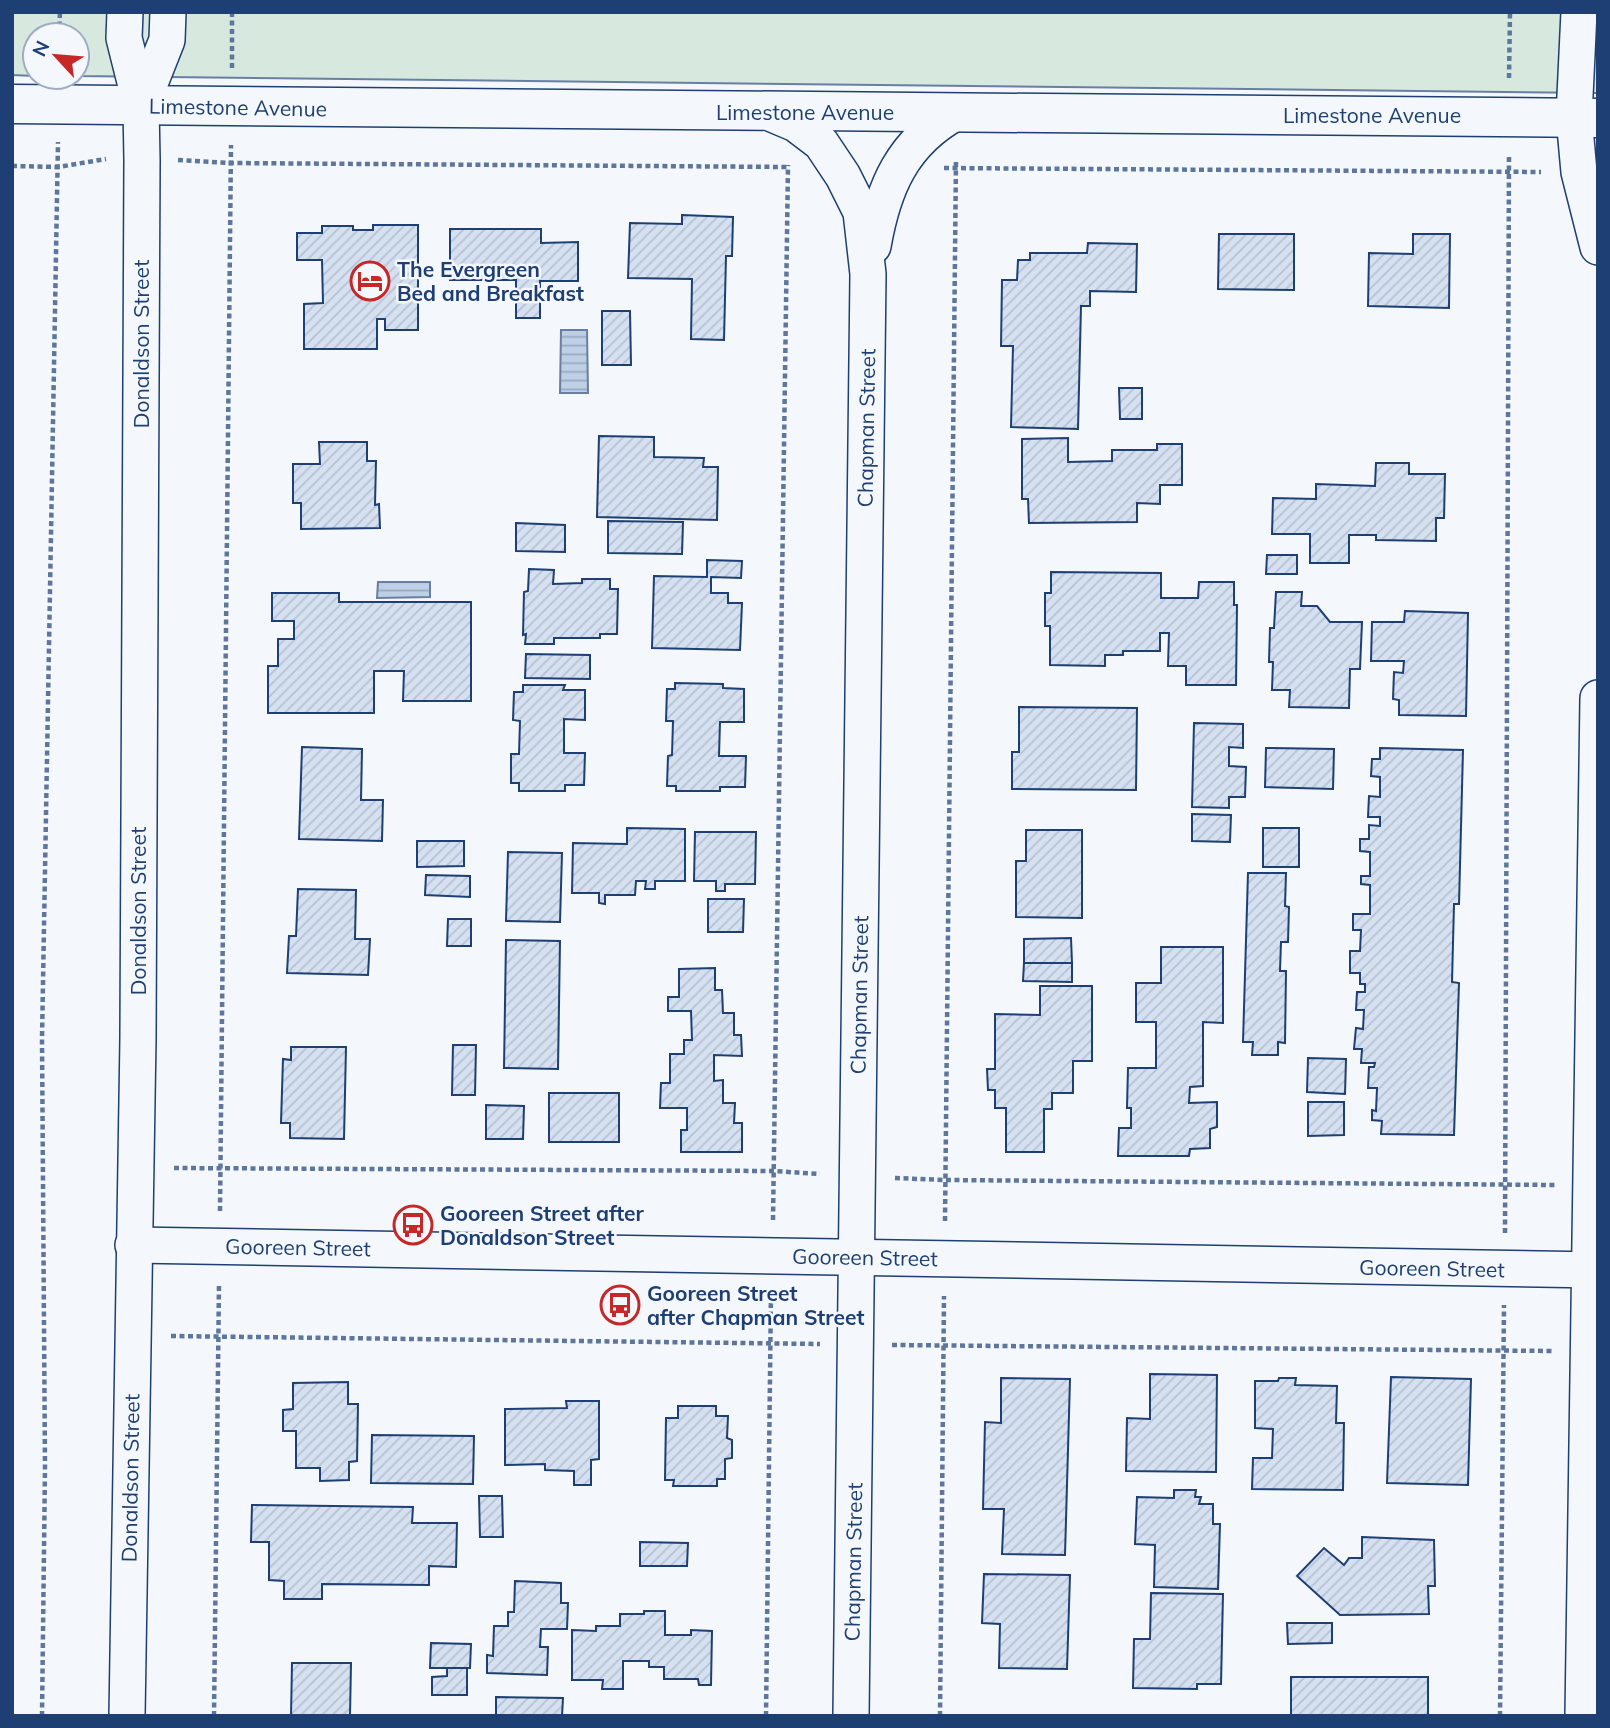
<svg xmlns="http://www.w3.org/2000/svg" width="1610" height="1728" viewBox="0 0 1610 1728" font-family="Mulish,sans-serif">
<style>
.green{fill:#d7e8df;stroke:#687fa3;stroke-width:2}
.water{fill:url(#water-rules);stroke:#687fa3;stroke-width:2}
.building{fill:url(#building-hatch);stroke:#1d3f73;stroke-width:2}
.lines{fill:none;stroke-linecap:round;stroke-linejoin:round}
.minor-casing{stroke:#1d3f73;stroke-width:38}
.secondary-casing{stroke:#1d3f73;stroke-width:41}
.path{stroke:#5e769c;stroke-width:4.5;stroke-dasharray:5 3.5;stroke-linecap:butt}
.minor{stroke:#f4f7fb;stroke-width:35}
.secondary{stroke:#f4f7fb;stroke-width:38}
.labels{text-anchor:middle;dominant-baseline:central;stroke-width:5;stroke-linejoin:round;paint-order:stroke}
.street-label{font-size:21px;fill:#1d3f73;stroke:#f4f7fb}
.poi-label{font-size:21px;font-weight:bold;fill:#1d3f73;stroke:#f4f7fb;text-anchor:start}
</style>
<defs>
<pattern id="water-rules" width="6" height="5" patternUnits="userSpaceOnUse" patternTransform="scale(1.75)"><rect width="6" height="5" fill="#bed0e5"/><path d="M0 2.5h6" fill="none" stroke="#9aaabe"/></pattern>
<pattern id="building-hatch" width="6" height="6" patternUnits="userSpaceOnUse" patternTransform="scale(1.75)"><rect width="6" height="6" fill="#d5e0f0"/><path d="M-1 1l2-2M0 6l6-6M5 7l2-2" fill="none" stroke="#b6c1d1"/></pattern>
</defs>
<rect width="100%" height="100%" fill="#f4f7fb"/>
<path class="green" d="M12,12H1598V93L77,76V35H35V76L12,75Z"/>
<g class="water">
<path d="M561,330H587L588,393H560Z"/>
<path d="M378,582H430V597L377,598Z"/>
</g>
<g class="building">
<path d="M682,215L733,217L732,256H726L724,340L691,339L692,279L628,278L630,223L682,224Z"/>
<path d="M373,225H418V330H385V319H377V349H304V304L323,303L322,260H297V233H322V226H353V230H373Z"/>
<path d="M450,229H541V243L578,242V281H540V318H516V280H450Z"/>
<path d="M1219,234H1294V290L1218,289Z"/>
<path d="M1413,234H1450L1449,308L1368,306L1369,253L1413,254Z"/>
<path d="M1088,243L1137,244L1136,292L1090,291V306H1081L1078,429L1011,427L1013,346H1001L1002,280H1017L1018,260H1030V253H1087Z"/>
<path d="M602,311H630L631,365H602Z"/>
<path d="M1119,388H1142V419H1120Z"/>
<path d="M599,436L654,437V457L704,458L703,467H718L717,520L597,517Z"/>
<path d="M1068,438V462L1112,461V450H1157V444H1182V485H1160V504L1137,503V522L1029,523L1028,499H1022V439Z"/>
<path d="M319,442H367V461H376L375,505L379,504L380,528L301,529V503H293V464H320Z"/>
<path d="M1376,463H1409V474H1445L1444,518H1436V541L1376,540V535H1349V563H1310V534H1272L1273,498L1316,499V484L1375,486Z"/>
<path d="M608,521L683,522L682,554L608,553Z"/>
<path d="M516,523L565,525V552L516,551Z"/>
<path d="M1267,555H1297V574H1266Z"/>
<path d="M707,560L742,561L741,578L711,577V593H728V603H742L740,650L652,648L654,576L707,577Z"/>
<path d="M529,569L554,570L553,584L582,583V579H610V589H618L617,634H600V638H554V644H525L526,634L523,635L524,592L528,591Z"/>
<path d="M1051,572L1161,573V598H1198L1199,582H1234V605H1237L1236,685H1186V666H1168L1169,633H1160V651H1123V655H1105V666L1050,665V626H1045V593H1051Z"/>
<path d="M1276,592H1302L1301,606H1317L1330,622H1362L1360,669H1350L1349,708L1289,707L1290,690H1272L1273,662H1269L1270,628H1274Z"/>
<path d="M272,593H339V602H471V701H403L404,671H374V713H268V666H278V639H294V621H272Z"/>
<path d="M1405,611L1468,613L1466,716L1399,715V700L1393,699L1394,672L1403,673L1404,661H1371L1372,622H1404Z"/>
<path d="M526,654L590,655V679L525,678Z"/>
<path d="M675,683L723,684V688L744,689V722H720L719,756H746L745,787H720V791H676V786H667L668,756L672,755L673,721H666L667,689H675Z"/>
<path d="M523,685H565L563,690H585V720L564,719V753H585L584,785H565V791H519V783H511V754H519L520,721L513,720L514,692H523Z"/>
<path d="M1019,707L1137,708L1136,790L1012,789V752H1019Z"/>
<path d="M1194,723L1243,724V748L1229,747V766L1246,767L1245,797H1229V808L1192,807Z"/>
<path d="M302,747L362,749L361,800H383L382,841L299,839Z"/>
<path d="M1266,748L1334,749L1333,789L1265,787Z"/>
<path d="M1380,748L1463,750L1459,904H1454L1452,982L1459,983L1454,1135L1381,1134L1382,1121L1372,1120V1110L1376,1111L1377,1088H1368L1369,1067H1374L1375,1063H1361L1362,1049H1354L1356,1028L1363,1029L1364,1010H1356L1357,992H1365V984H1360V973H1350V951H1360L1361,930H1353V914H1370V885L1361,884V876H1370V852L1360,851V839H1369V825L1380,826V817H1368L1369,796L1380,797V777L1371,776L1372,759H1380Z"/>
<path d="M1192,814L1231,815L1230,842L1192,841Z"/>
<path d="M627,828L685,829V881H655V889H645L646,881H636L635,895H605V904L599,903V893H572L573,843L627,844Z"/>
<rect x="1263" y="828" width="36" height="39"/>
<path d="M1026,830H1082V918L1016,917V861H1026Z"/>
<path d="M695,832H756L755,884H725V891H716V881H694Z"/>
<path d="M417,841H464V866L417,867Z"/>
<path d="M508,852L562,853L560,922L506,921Z"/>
<path d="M1248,873H1286L1285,906L1289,907L1288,942H1281L1280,971H1286L1285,1043L1278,1042V1055H1252L1253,1042H1243Z"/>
<path d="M426,875L470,876V897L425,895Z"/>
<path d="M298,889L356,890L355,939H370L368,975L287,973L289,936H296Z"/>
<path d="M708,899H744L743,932H708Z"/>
<path d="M448,919H471V946H447Z"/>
<path d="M1071,938L1072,963H1024V939Z"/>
<path d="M506,940L560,941L558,1069L504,1068Z"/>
<path d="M1161,947H1223V1023L1203,1022V1086L1190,1087L1189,1103L1217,1102V1127L1210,1129V1148L1190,1149L1189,1156H1118L1119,1128H1131V1108H1127L1128,1068H1156V1022H1136V983H1161Z"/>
<path d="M1024,963H1072V982L1023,981Z"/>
<path d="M715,968V990H722L723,1013H734V1035H741L742,1056L714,1055V1081L723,1080V1103H735L734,1123H742V1152H681V1130H687V1108H660L661,1083H670V1054H684V1040H692L691,1011H668V997H679V969Z"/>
<path d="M1040,986H1092V1061H1073V1093H1052V1109H1044V1152H1006V1108H995V1090H988L987,1069H995V1014L1040,1015Z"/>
<path d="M453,1045H476L475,1095H452Z"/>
<path d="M291,1047H346L344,1139L290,1138V1123H281L283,1059L291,1060Z"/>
<path d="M1308,1058L1346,1059L1345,1094L1307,1092Z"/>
<rect x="549" y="1093" width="70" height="49"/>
<path d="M1308,1102H1344V1135L1308,1136Z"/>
<path d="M486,1105L524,1106L523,1139H486Z"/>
<path d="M1150,1374L1217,1375L1216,1472L1126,1471L1127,1418L1150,1419Z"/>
<path d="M1391,1377L1471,1379L1468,1485L1387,1483Z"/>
<path d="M1001,1378L1070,1379L1065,1555L1002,1554L1004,1509H983L985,1422L1001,1423Z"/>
<path d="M1279,1378H1296L1295,1385L1337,1386L1336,1423H1344L1343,1490L1252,1489L1253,1458H1272L1273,1429L1255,1428V1381H1278Z"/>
<path d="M348,1382V1404H358L357,1461L349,1462V1480L320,1481V1468H296V1431H283V1410L293,1409V1383Z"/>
<path d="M566,1401H599V1459L591,1460V1485H574V1471L545,1470V1464L505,1465V1409L567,1408Z"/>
<path d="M678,1406H716V1416H728L727,1438L732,1440V1458L725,1459V1479H717V1486H673L674,1480H665L666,1418H678Z"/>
<path d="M372,1435L474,1436L473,1484L371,1483Z"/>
<path d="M1174,1490H1196L1195,1497H1201L1199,1504H1213V1524H1220L1218,1589L1154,1587L1155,1545L1135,1544L1137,1497L1174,1498Z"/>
<path d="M479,1496H502L503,1537H480Z"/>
<path d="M252,1505L413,1507L412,1523H457L456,1567L429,1566V1585L322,1584V1599H284V1581L269,1580V1542H251Z"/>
<path d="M1362,1537L1434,1540L1435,1586H1428L1429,1614L1340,1615L1297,1576L1324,1548L1344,1565L1349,1558H1362Z"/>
<path d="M640,1542L688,1543L687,1566H640Z"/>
<path d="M984,1574L1070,1575L1067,1669L999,1668L1000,1624L982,1623Z"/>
<path d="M515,1581L561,1583V1603H568L567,1629H541L540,1647H548L547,1675L487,1673V1655L493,1656L494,1626H508V1612H514Z"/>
<path d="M1151,1593L1223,1594L1221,1684H1197V1689L1133,1688L1134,1639H1150Z"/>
<path d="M644,1611H665V1635H691V1630L712,1631L711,1685H699L698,1679H664V1667H649V1661H623V1689H602L603,1680H572V1630L596,1631V1626H620V1614H644Z"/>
<path d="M1287,1623H1332V1643L1288,1644Z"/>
<path d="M431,1643L471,1644L470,1668H430Z"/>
<path d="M292,1663H351L350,1716H291Z"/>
<path d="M447,1668H467V1695H432V1677L447,1676Z"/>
<rect x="1291" y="1677" width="137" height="39"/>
<path d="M496,1697L563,1698L562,1716H496Z"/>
</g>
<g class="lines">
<defs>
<g id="minor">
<path d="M125,12L124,38L141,106L142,160L138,1038L127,1716"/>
<path d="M1579,12L1574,117L1579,172L1598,247"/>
<path d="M141,106L167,40L168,12"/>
<path d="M765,111L796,124L821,143L843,176L861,212L868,274L851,1716"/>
<path d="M873,246C883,188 902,142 957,112"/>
<path d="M133,1245L1598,1270"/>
<path d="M1583,1716L1598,698"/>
</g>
<path id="secondary" d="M12,104L1598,118"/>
</defs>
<use href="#minor" class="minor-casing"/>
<use href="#secondary" class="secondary-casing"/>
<g class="path">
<path d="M59,35L60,12"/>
<path d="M232,68V12"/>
<path d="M1509,78L1510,12"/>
<path d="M178,160L231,163L788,167"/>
<path d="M12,166L58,167L106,159"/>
<path d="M944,168L1541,172"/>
<path d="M174,1168L773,1171L820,1174"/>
<path d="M895,1178L945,1180L1555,1185"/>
<path d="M220,1211L231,145"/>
<path d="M773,1220L788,165"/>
<path d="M945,1221L956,159"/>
<path d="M1505,1233L1509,157"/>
<path d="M171,1336L820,1344"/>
<path d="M892,1345L1552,1351"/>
<path d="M42,1716L45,1467L42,1039L58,142"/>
<path d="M214,1716L219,1283"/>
<path d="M766,1716L771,1292"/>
<path d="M940,1716L944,1296"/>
<path d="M1500,1716L1504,1305"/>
</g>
<use href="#minor" class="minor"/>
<use href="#secondary" class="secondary"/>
</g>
<defs>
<symbol id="hotel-ring" viewBox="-11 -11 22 22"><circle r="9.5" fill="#f4f7fb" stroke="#c62828" stroke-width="1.5"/><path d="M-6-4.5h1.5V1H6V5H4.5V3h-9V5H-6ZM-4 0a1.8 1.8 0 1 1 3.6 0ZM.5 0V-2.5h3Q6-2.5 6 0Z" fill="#c62828"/></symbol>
<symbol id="bus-ring" viewBox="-11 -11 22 22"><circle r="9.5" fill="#f4f7fb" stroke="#c62828" stroke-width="1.5"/><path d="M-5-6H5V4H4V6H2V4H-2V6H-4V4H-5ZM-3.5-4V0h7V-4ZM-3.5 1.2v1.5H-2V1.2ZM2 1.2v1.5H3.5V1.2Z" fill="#c62828"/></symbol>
</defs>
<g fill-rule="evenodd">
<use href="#hotel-ring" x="348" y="259" width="44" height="44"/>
<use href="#bus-ring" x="391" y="1203" width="44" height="44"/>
<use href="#bus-ring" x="598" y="1283" width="44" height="44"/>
</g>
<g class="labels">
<g class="street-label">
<text transform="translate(238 107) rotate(1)">Limestone Avenue</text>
<text x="805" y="112">Limestone Avenue</text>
<text x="1372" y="115">Limestone Avenue</text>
<text transform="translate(141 344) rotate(-90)">Donaldson Street</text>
<text transform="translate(866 428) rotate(-89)">Chapman Street</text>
<text transform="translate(138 911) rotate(-90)">Donaldson Street</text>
<text transform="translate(859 995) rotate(-89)">Chapman Street</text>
<text transform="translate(298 1247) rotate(1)">Gooreen Street</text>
<text transform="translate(865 1257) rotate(1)">Gooreen Street</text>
<text transform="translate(1432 1268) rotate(1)">Gooreen Street</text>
<text transform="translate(130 1478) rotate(-89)">Donaldson Street</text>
<text transform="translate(853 1562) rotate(-89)">Chapman Street</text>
</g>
<g class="poi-label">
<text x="397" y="269">The Evergreen<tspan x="397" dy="24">Bed and Breakfast</tspan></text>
<text x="440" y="1213">Gooreen Street after<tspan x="440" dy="24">Donaldson Street</tspan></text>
<text x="647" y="1293">Gooreen Street<tspan x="647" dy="24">after Chapman Street</tspan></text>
</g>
</g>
<rect width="1610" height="1728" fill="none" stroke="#1d3f73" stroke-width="28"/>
<g transform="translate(56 56) rotate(296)"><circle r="33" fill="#f4f7fb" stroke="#9eadc5" stroke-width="2"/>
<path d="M0-5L12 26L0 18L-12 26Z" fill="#c62828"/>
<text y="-10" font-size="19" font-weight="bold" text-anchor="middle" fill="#1d3f73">N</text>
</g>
</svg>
